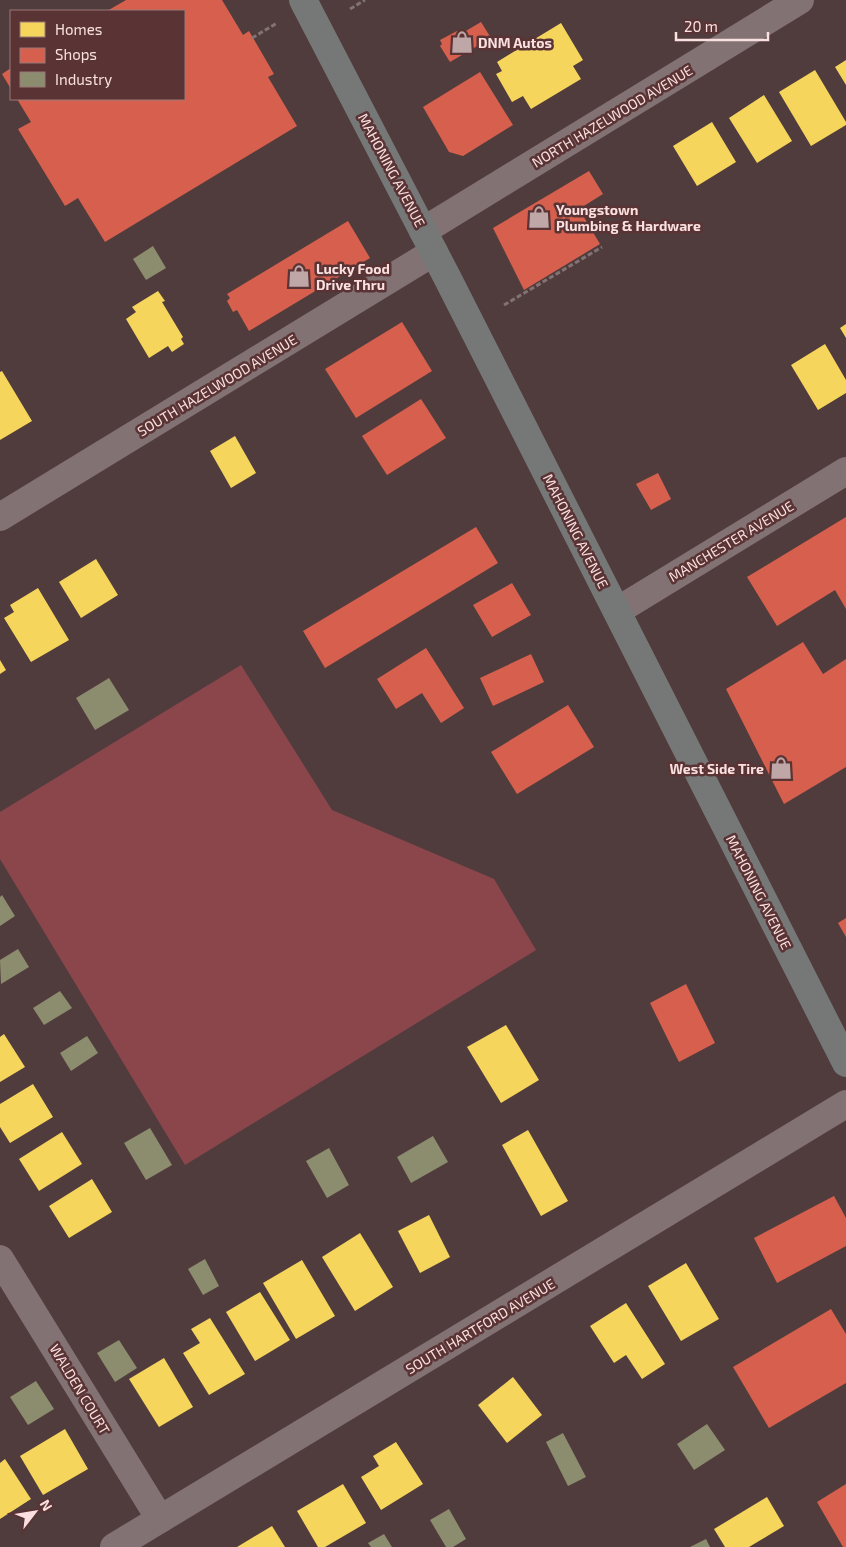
<svg xmlns="http://www.w3.org/2000/svg" width="846" height="1547" viewBox="0 0 846 1547" font-family="'Exo 2',sans-serif">
<style>
.green{fill:#8b464c}
.homes{fill:#f6d55c}
.shops{fill:#d6604d}
.industry{fill:#8c8c6e}
.lines{fill:none;stroke-linecap:round;stroke-linejoin:round}
.path{stroke:#817273;stroke-width:3;stroke-dasharray:5 2.5;stroke-linecap:butt}
.minor{stroke:#827273;stroke-width:28}
.primary{stroke:#767878;stroke-width:28}
.labels{text-anchor:middle;dominant-baseline:central;stroke-width:5;stroke-linejoin:round;paint-order:stroke}
.poi-label{font-size:14px;font-weight:bold;fill:#fae0e0;stroke:#5a3335;text-anchor:start}
.street-label{font-size:14px;fill:#fae0e0;stroke:#5a3335}
</style>
<rect width="100%" height="100%" fill="#513c3d"/>
<path class="green" d="M241,665L332,810L494,879L536,950L185,1165L0,859V812Z"/>
<g class="homes">
<path d="M561,23L583,60L573,66L581,79L531,109L523,96L512,102L496,74L502,71L497,62Z"/>
<path d="M846,60V85L835,67Z"/>
<path d="M815,70L846,122V125L811,146L779,92Z"/>
<path d="M764,95L792,141L757,163L729,118Z"/>
<path d="M712,122L736,162L697,186L673,146Z"/>
<path d="M158,291L165,301L162,302L183,337L181,339L184,344L172,352L168,346L149,358L126,319L136,312L132,307Z"/>
<path d="M846,324V338L840,328Z"/>
<path d="M825,344L846,380V393L818,410L791,365Z"/>
<path d="M2,371L32,421L0,440V372Z"/>
<path d="M235,436L256,473L231,488L210,451Z"/>
<path d="M96,559L118,595L81,618L59,582Z"/>
<path d="M38,588L69,640L31,662L4,618L14,612L10,605Z"/>
<path d="M0,660L6,670L0,674Z"/>
<path d="M506,1025L539,1080L501,1103L467,1047Z"/>
<path d="M4,1034L25,1067L0,1082V1037Z"/>
<path d="M33,1084L53,1117L10,1143L0,1127V1104Z"/>
<path d="M528,1130L568,1201L541,1216L502,1145Z"/>
<path d="M62,1132L82,1164L39,1191L19,1159Z"/>
<path d="M92,1179L112,1212L69,1238L49,1206Z"/>
<path d="M429,1215L450,1257L420,1273L398,1231Z"/>
<path d="M360,1233L393,1287L355,1311L322,1257Z"/>
<path d="M302,1260L335,1316L296,1339L263,1283Z"/>
<path d="M686,1263L719,1319L681,1341L648,1286Z"/>
<path d="M260,1292L290,1340L255,1361L226,1312Z"/>
<path d="M626,1303L665,1364L642,1379L626,1355L614,1363L590,1326Z"/>
<path d="M210,1318L245,1374L209,1395L183,1353L200,1343L191,1329Z"/>
<path d="M164,1358L193,1407L159,1427L129,1379Z"/>
<path d="M513,1377L542,1415L507,1443L478,1405Z"/>
<path d="M65,1429L88,1469L43,1495L20,1456Z"/>
<path d="M396,1442L423,1484L381,1510L361,1477L379,1466L373,1456Z"/>
<path d="M5,1459L31,1499L0,1519V1463Z"/>
<path d="M343,1484L366,1523L325,1547H318L297,1511Z"/>
<path d="M767,1497L784,1526L749,1547H725L714,1529Z"/>
<path d="M272,1526L285,1547H237Z"/>
</g>
<g class="shops">
<path d="M126,0H222L243,35L249,31L274,74L268,77L297,126L105,242L78,198L65,206L18,129L31,122L17,99H184V11H107Z"/>
<path d="M481,22L491,38L450,62L440,46L442,44L440,40L457,31L459,35Z"/>
<path d="M11,68V89L2,74Z"/>
<path d="M480,72L513,125L463,156L449,152L423,107Z"/>
<path d="M589,171L603,194L579,209L600,244L524,290L493,228Z"/>
<path d="M348,221L370,258L249,331L237,310L233,312L227,301L230,298L227,294Z"/>
<path d="M402,322L432,371L356,418L325,369Z"/>
<path d="M421,399L446,438L387,475L362,436Z"/>
<path d="M658,473L671,499L651,510L636,484Z"/>
<path d="M846,517V609L835,590L777,626L747,577Z"/>
<path d="M476,527L498,563L325,668L303,631Z"/>
<path d="M512,583L531,615L492,637L473,605Z"/>
<path d="M803,642L823,674L846,659V767L784,804L726,689Z"/>
<path d="M426,648L464,708L441,723L422,693L396,709L377,679Z"/>
<path d="M531,654L544,682L493,706L480,678Z"/>
<path d="M568,705L594,747L517,794L491,752Z"/>
<path d="M846,918V937L838,923Z"/>
<path d="M686,984L715,1043L679,1062L650,1003Z"/>
<path d="M834,1196L846,1218V1246L777,1283L754,1238Z"/>
<path d="M831,1309L846,1334V1383L769,1428L733,1367Z"/>
<path d="M846,1484V1547H843L817,1502Z"/>
</g>
<g class="industry">
<path d="M153,246L166,268L146,280L133,259Z"/>
<path d="M109,678L129,710L95,730L76,698Z"/>
<path d="M2,895L15,916L0,926V897Z"/>
<path d="M18,949L29,967L1,984L0,960Z"/>
<path d="M60,991L72,1008L44,1025L33,1008Z"/>
<path d="M87,1036L98,1053L71,1071L60,1053Z"/>
<path d="M150,1128L172,1165L146,1180L124,1143Z"/>
<path d="M433,1136L448,1162L411,1183L397,1157Z"/>
<path d="M329,1148L349,1185L327,1198L306,1161Z"/>
<path d="M205,1259L219,1286L203,1295L188,1269Z"/>
<path d="M119,1340L137,1368L115,1382L97,1353Z"/>
<path d="M36,1381L54,1409L28,1425L10,1397Z"/>
<path d="M707,1424L725,1450L694,1470L677,1444Z"/>
<path d="M563,1433L586,1477L568,1486L546,1442Z"/>
<path d="M449,1509L466,1539L453,1547H446L430,1520Z"/>
<path d="M384,1534L392,1547H371L368,1543Z"/>
<path d="M706,1539L710,1547H690Z"/>
</g>
<g class="lines">
<g class="path">
<path d="M350,9L365,0"/>
<path d="M252,38L277,23"/>
<path d="M504,305L602,247"/>
</g>
<g class="minor">
<path d="M423,231L800,0"/>
<path d="M0,517L434,252"/>
<path d="M617,611L846,471"/>
<path d="M0,1259L160,1519"/>
<path d="M114,1547L846,1104"/>
</g>
<path class="primary" d="M303,0L448,279L846,1063"/>
</g>
<defs>
<symbol id="shop-bare" viewBox="-9 -9 18 18"><path d="M-5-2.5h2.3a2.7 3.5 0 0 1 5.4 0H5L5.5 6h-11ZM-1.5-2.5h3a1.5 2.3 0 0 0-3 0Z" fill="#bfa7a7" stroke="#5a3335" stroke-width="2.5" paint-order="stroke"/></symbol>
</defs>
<g fill-rule="evenodd">
<use href="#shop-bare" x="446" y="26" width="32" height="32"/>
<use href="#shop-bare" x="523" y="201" width="32" height="32"/>
<use href="#shop-bare" x="283" y="260" width="32" height="32"/>
<use href="#shop-bare" x="765" y="752" width="32" height="32"/>
</g>
<g class="labels">
<g class="poi-label">
<text x="478" y="42">DNM Autos</text>
<text x="556" y="209">Youngstown<tspan x="556" dy="16">Plumbing &amp; Hardware</tspan></text>
<text x="316" y="268">Lucky Food<tspan x="316" dy="16">Drive Thru</tspan></text>
<text x="764" y="768" text-anchor="end">West Side Tire</text>
</g>
<g class="street-label">
<text transform="translate(612 116) rotate(-31)">NORTH HAZELWOOD AVENUE</text>
<text transform="translate(392 170) rotate(62)">MAHONING AVENUE</text>
<text transform="translate(217 385) rotate(-31)">SOUTH HAZELWOOD AVENUE</text>
<text transform="translate(576 531) rotate(63)">MAHONING AVENUE</text>
<text transform="translate(731 541) rotate(-31)">MANCHESTER AVENUE</text>
<text transform="translate(759 892) rotate(63)">MAHONING AVENUE</text>
<text transform="translate(480 1326) rotate(-31)">SOUTH HARTFORD AVENUE</text>
<text transform="translate(80 1389) rotate(59)">WALDEN COURT</text>
</g>
</g>
<rect x="10" y="10" width="175" height="90" fill="#5a3335" stroke="#9a7879"/>
<rect x="20" y="22" width="25" height="15" fill="#f6d55c" stroke="#9a7879"/>
<text x="55" y="35" font-size="15" fill="#fae0e0">Homes</text>
<rect x="20" y="48" width="25" height="15" fill="#d6604d" stroke="#9a7879"/>
<text x="55" y="60" font-size="15" fill="#fae0e0">Shops</text>
<rect x="20" y="72" width="25" height="15" fill="#8c8c6e" stroke="#9a7879"/>
<text x="55" y="85" font-size="15" fill="#fae0e0">Industry</text>
<g transform="translate(35 1512) rotate(59)" stroke="#5a3335" stroke-width="4" paint-order="stroke">
<path d="M0-4L9 19L0 12L-9 19Z" fill="#fae0e0"/>
<text y="-8" font-size="14" font-weight="bold" text-anchor="middle" fill="#fae0e0">N</text>
</g>
<path d="M676 32v8h92v-8" fill="none" stroke="#fae0e0" stroke-width="2.5"/>
<text x="684" y="32" font-size="15" fill="#fae0e0" stroke="#5a3335" stroke-width="4" paint-order="stroke">20 m</text>
</svg>
